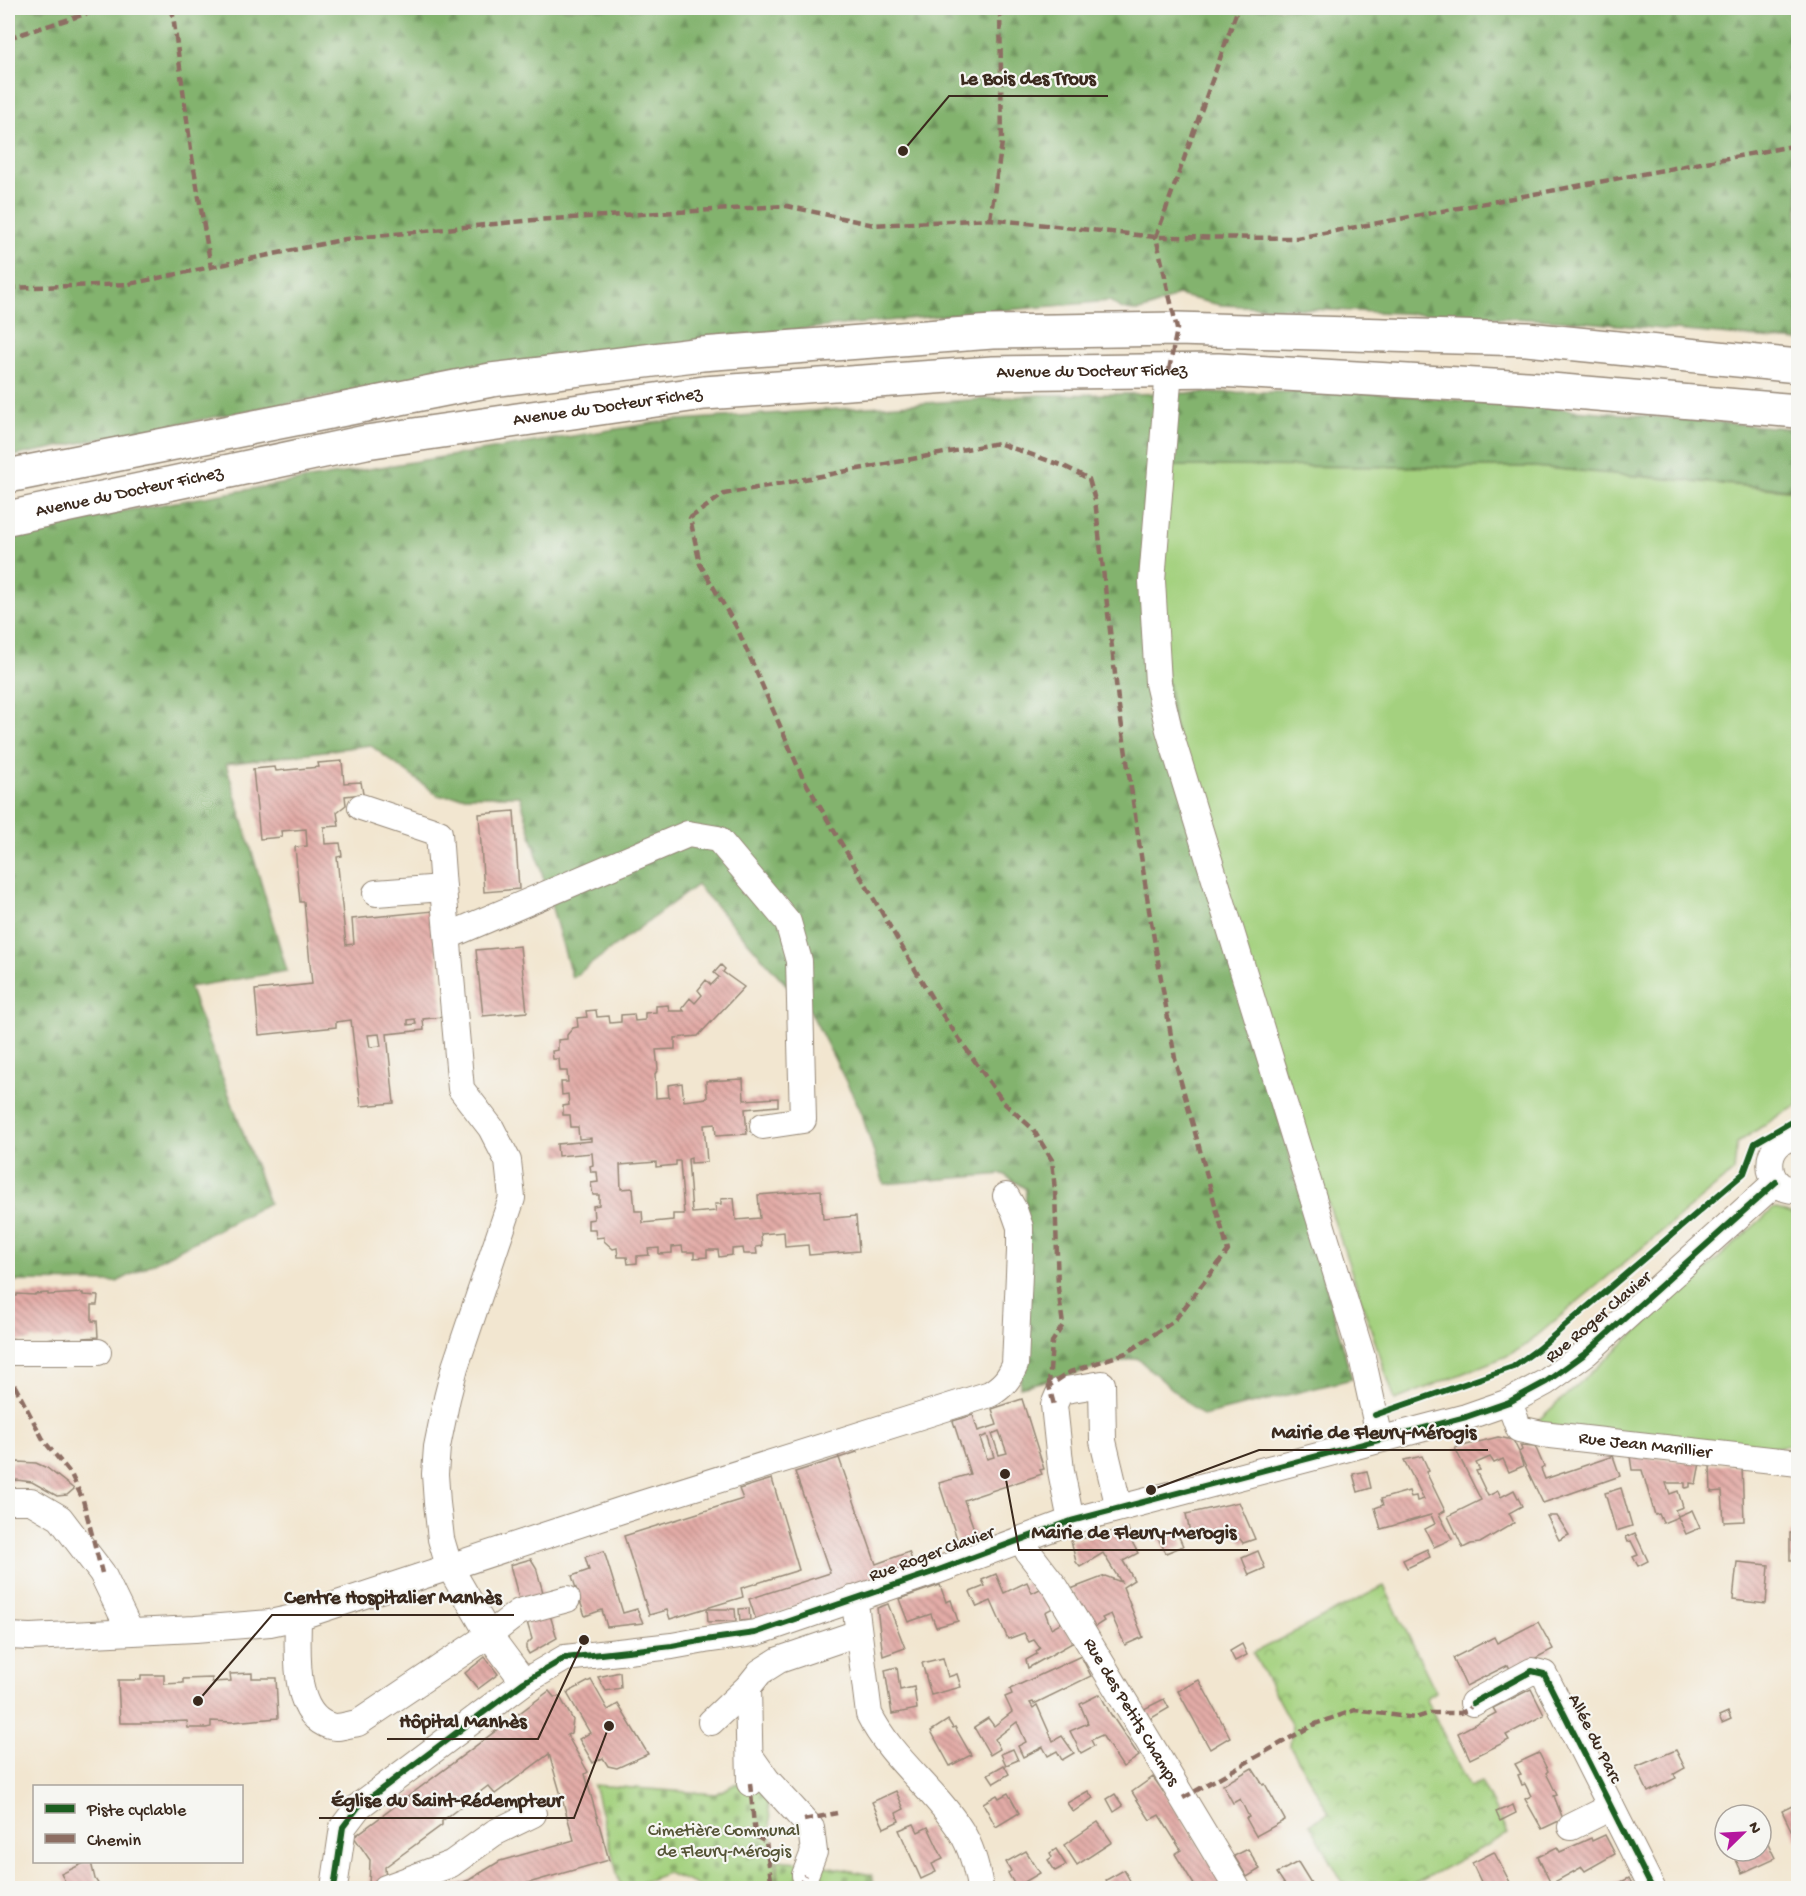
<svg xmlns="http://www.w3.org/2000/svg" width="1806" height="1896" viewBox="0 0 1806 1896" font-family="'Gochi Hand',sans-serif">
<style>
.grass{fill:#a4d17f;stroke:#707e4e;stroke-width:1.5}
.forest{fill:url(#forest-firs);stroke:#5f6e46;stroke-width:1.5}
.cemetery{fill:url(#cemetery-stones);stroke:#707e4e;stroke-width:1.5}
.park{fill:url(#park-crowns);stroke:#707e4e;stroke-width:1.5}
.building{fill:url(#building-back-hatch);fill-rule:evenodd}
.lines{fill:none;stroke-linecap:round;stroke-linejoin:round}
.minor-casing{stroke:#968877;stroke-width:28}
.major-casing{stroke:#968877;stroke-width:36}
.minor{stroke:#fff;stroke-width:26}
.major{stroke:#fff;stroke-width:33}
.quiet{stroke:#8d6e63;stroke-width:4.5;stroke-dasharray:9 4.5;stroke-linecap:butt}
.cycleway-casing{stroke:#f6f6f2;stroke-width:10}
.cycleway{stroke:#1b5e20;stroke-width:6}
.labels{text-anchor:middle;dominant-baseline:central;stroke-width:4.5;stroke-linejoin:round;paint-order:stroke}
.street-label{font-size:18px;fill:#3b2a1e;stroke:#f6f6f2}
.park-label{font-size:18px;fill:#555436;stroke:#f6f6f2}
.leader{fill:none;stroke:#3b2a1e;stroke-width:2}
.callout-dot{fill:#3b2a1e;stroke:#f6f6f2;stroke-width:2}
.callout-label{font-size:20px;text-anchor:middle;font-weight:bold;fill:#3b2a1e;stroke:#f6f6f2;stroke-width:4.5;stroke-linejoin:round;paint-order:stroke}
</style>
<defs>
<pattern id="forest-firs" width="22" height="20" patternUnits="userSpaceOnUse" patternTransform="scale(1.5)"><rect width="22" height="20" fill="#83b36e"/><path d="M5 1l3.5 6h-7zM16 11l3.5 6h-7z" fill="#6c925a"/></pattern>
<pattern id="cemetery-stones" width="16" height="16" patternUnits="userSpaceOnUse" patternTransform="scale(1.5)"><rect width="16" height="16" fill="#a4d17f"/><path d="M2 7V4a2 2 0 0 1 4 0v3zM10 15v-3a2 2 0 0 1 4 0v3z" fill="#87aa67"/></pattern>
<pattern id="park-crowns" width="20" height="18" patternUnits="userSpaceOnUse" patternTransform="scale(1.5)"><rect width="20" height="18" fill="#a4d17f"/><path d="M2 6a3 3 0 1 1 6 0M12 15a3 3 0 1 1 6 0" fill="none" stroke="#87aa67"/></pattern>
<pattern id="building-back-hatch" width="6" height="6" patternUnits="userSpaceOnUse" patternTransform="scale(1.5)"><rect width="6" height="6" fill="#e3aca7"/><path d="M-1 5l2 2M0 0l6 6M5-1l2 2" fill="none" stroke="#b98c87"/></pattern>
</defs>
<rect width="100%" height="100%" fill="#f6f6f2"/>
<filter id="ink" filterUnits="userSpaceOnUse"><feTurbulence type="fractalNoise" baseFrequency=".0167" numOctaves="2"/><feDisplacementMap in="SourceGraphic" scale="12" xChannelSelector="R" yChannelSelector="G"/><feConvolveMatrix kernelMatrix="1 2 1 2 8 2 1 2 1" color-interpolation-filters="sRGB"/></filter>
<filter id="wash" filterUnits="userSpaceOnUse"><feTurbulence type="fractalNoise" baseFrequency=".008" numOctaves="4" result="noise"/><feDisplacementMap in="SourceGraphic" scale="24" xChannelSelector="R" yChannelSelector="G"/><feGaussianBlur stdDeviation="1.35" result="paint"/><feColorMatrix in="noise" values="0 0 0 0 0 0 0 0 0 0 0 0 0 0 0 0 0 1.4 0 .05"/><feComposite in="paint" operator="in"/></filter>
<g filter="url(#wash)">
<rect width="100%" height="100%" fill="#f2e6d0"/>
<g class="grass">
<path d="M1163,466L1535,467L1798,491V1106L1781,1114L1737,1143L1734,1171L1527,1344L1507,1356L1395,1400L1183,776L1158,683Z"/>
<path d="M1774,1208L1798,1216V1444L1769,1448L1533,1425Z"/>
</g>
<g class="forest">
<path d="M8,8H1798V341L1574,321L1220,305L1177,295C1153,307 1133,321 1110,301C974,313 838,324 703,340C470,368 238,411 8,457Z"/>
<path d="M1351,391L1798,429V490L1535,467L1163,466L1152,581L1183,776L1352,1379L1203,1416L1137,1358L1020,1387L1026,1189L1003,1174L884,1184L860,1109L810,1011L697,885L572,978L520,796H439L370,745L226,764L287,971L189,987L269,1203L117,1282L8,1281V531L356,471L666,421L1041,395Z"/>
</g>
<g class="cemetery">
<path d="M750,1783L766,1786L778,1888H698L697,1885L667,1873L627,1888H621L594,1785L716,1794L735,1784Z"/>
<path d="M777,1860L810,1863L872,1875L875,1888H780Z"/>
</g>
<path class="park" d="M1384,1586L1436,1692L1426,1698L1469,1787L1481,1782L1508,1834L1407,1888H1346L1310,1824L1329,1813L1290,1746L1292,1726L1253,1653Z"/>
<g id="blocks">
<g class="building">
<path d="M342,761L344,783L361,782L363,794L345,796L346,805L337,812L339,826L324,827L325,844L340,843L342,856L337,857L346,945L354,944L352,919L433,911L443,1017L423,1019L424,1030L387,1034L394,1103L361,1106L351,1020L336,1022V1027L259,1035L255,990L312,984L304,902H300L295,847L307,846L306,829L281,831L282,837L260,839L253,769L275,767L276,771L319,767L318,763ZM415,1019L416,1024L408,1025V1020ZM379,1034L381,1046L370,1047L368,1035Z"/>
<path d="M514,811L519,889L484,892L479,814Z"/>
<path d="M520,946L527,1012L483,1016L476,950Z"/>
<path d="M721,965L725,969L723,972L744,987L698,1036L675,1038V1049L656,1050L658,1069L655,1074L656,1098L669,1097L668,1085L682,1083L684,1101L707,1098L706,1081L743,1079L744,1100L778,1098V1106L745,1109L747,1134L716,1136L715,1124L704,1125L707,1162L691,1163V1158L688,1159L692,1213L716,1211L715,1204H721V1199L734,1198L736,1220L760,1218L758,1195L821,1190L823,1219L856,1216L859,1251L809,1255L808,1245L785,1247L784,1232L761,1234L762,1246L756,1247L757,1254H744L743,1248L732,1249V1255L719,1257L718,1250H707V1257L694,1258V1252H683L682,1246L672,1247V1253L659,1254V1248L648,1249L649,1255L637,1256V1263L628,1264L627,1257H618L617,1248L613,1249L604,1241V1237L596,1238L595,1229H588V1220L594,1219L593,1206L599,1205V1195H593L591,1183L598,1182L597,1172H591L590,1166L593,1165L592,1153L558,1156L557,1144L591,1141V1138L579,1139L578,1127H571L570,1115H563V1106L569,1105L568,1094L562,1095L561,1082H568L567,1071H560L559,1059H553L552,1051L558,1050V1040L567,1039V1035L573,1028L578,1027L577,1018L587,1017L586,1011L596,1010L597,1017L609,1016L610,1023L621,1022V1015L634,1014L635,1021L645,1020V1013L656,1012V1006L668,1005L669,1011H684L682,1008L690,998L695,1003L702,995L698,990L706,980L711,985L719,977L714,973ZM676,1161H680L684,1214H673V1220L643,1223L642,1211H635L633,1188L621,1189L620,1165L656,1162V1167L676,1165Z"/>
<path d="M48,1293V1295L83,1293V1295L98,1296L97,1305H92V1321H97L98,1337L84,1338V1340H71V1338L53,1340V1338L35,1340V1339H31V1341H17V1339L8,1338V1296H17V1294L35,1295V1294Z"/>
<path d="M1022,1399L1044,1469L1040,1470L1042,1474L964,1500L978,1541L960,1548L939,1483L970,1474L953,1421L973,1415L978,1431L997,1425L992,1409ZM999,1431L1007,1453L999,1455L992,1434ZM987,1435L994,1457L987,1459L980,1438Z"/>
<path d="M1498,1437L1513,1440L1519,1452L1522,1450L1520,1445L1535,1446L1544,1467L1541,1469L1545,1479L1613,1456L1620,1476L1543,1503L1519,1453L1523,1466L1509,1472L1503,1459L1494,1463L1490,1457L1476,1463L1480,1470L1476,1471L1488,1496L1498,1491L1501,1497L1514,1490L1522,1506L1509,1513L1514,1523L1480,1543L1471,1544L1463,1548L1448,1516L1481,1500L1455,1448Z"/>
<path d="M855,1445L857,1452L839,1458L876,1564L909,1552L914,1565L756,1620L749,1599L830,1573L795,1472L839,1458L837,1452Z"/>
<path d="M1422,1456L1429,1471L1426,1472L1445,1511L1439,1514L1452,1539L1434,1547L1425,1529L1435,1524L1431,1515L1381,1529L1375,1508L1383,1505L1381,1499L1409,1491L1411,1497L1416,1496L1417,1501L1424,1499L1404,1460Z"/>
<path d="M1630,1456L1700,1463L1696,1484L1690,1483V1487L1685,1488V1483H1666L1670,1494L1678,1491L1683,1507L1675,1510L1678,1516L1692,1510L1700,1528L1686,1534L1678,1517L1663,1523L1659,1514L1655,1515L1642,1470H1632Z"/>
<path d="M18,1462L36,1463L47,1468L74,1489L67,1495L57,1496L32,1482L17,1480L8,1482V1464Z"/>
<path d="M1710,1464L1742,1467L1744,1521L1724,1522L1722,1491L1711,1492Z"/>
<path d="M1367,1471L1371,1488L1358,1492L1353,1474Z"/>
<path d="M772,1479L799,1570L741,1588L743,1597L670,1619L667,1610L649,1615L624,1536L743,1499L739,1489Z"/>
<path d="M1621,1488L1632,1526L1616,1531L1605,1493Z"/>
<path d="M1239,1502L1255,1539L1243,1543L1240,1539H1237L1235,1528L1191,1537L1186,1514Z"/>
<path d="M1547,1516H1557L1569,1535L1559,1540Z"/>
<path d="M1128,1528L1131,1540L1138,1553L1123,1561L1134,1580L1123,1587L1143,1637L1125,1645L1111,1614L1102,1618L1104,1621L1093,1628L1071,1589L1105,1576L1121,1582L1103,1553L1080,1567L1076,1562L1071,1541Z"/>
<path d="M1176,1530L1183,1546L1166,1553L1158,1538Z"/>
<path d="M1635,1533L1648,1561L1638,1566L1633,1557L1638,1555L1631,1541L1628,1542L1626,1537Z"/>
<rect x="1790" y="1533" width="8" height="27"/>
<path d="M1427,1549L1430,1557L1407,1568L1403,1560Z"/>
<path d="M604,1551L623,1613L637,1609L643,1623L607,1627L602,1610L585,1616L572,1576L589,1570L585,1557Z"/>
<path d="M1258,1551L1265,1568L1249,1575L1242,1558Z"/>
<path d="M531,1559L536,1567L544,1596L520,1603L510,1565Z"/>
<path d="M1737,1562L1769,1565L1766,1604L1733,1600Z"/>
<path d="M996,1574L1004,1593L1027,1582L1032,1593L1042,1588L1053,1608L1045,1612L1051,1628L1062,1622L1074,1642L1028,1668L1026,1660L1037,1654L1036,1651L1040,1648L1034,1640L1029,1642L1024,1633L1008,1639L991,1601L977,1607L970,1592L985,1586L982,1580Z"/>
<path d="M940,1585L946,1602L951,1600L958,1621L936,1627L931,1614L908,1622L899,1599Z"/>
<path d="M888,1604L905,1648L883,1656L877,1608Z"/>
<path d="M749,1608L750,1620L740,1621L739,1609Z"/>
<path d="M707,1609H735L736,1621L708,1622Z"/>
<path d="M550,1615L557,1638L529,1654L526,1649V1645L532,1639L527,1622Z"/>
<path d="M1538,1622L1553,1649L1511,1671L1508,1665L1466,1686L1453,1658L1494,1637L1497,1643Z"/>
<path d="M1242,1644L1247,1655L1235,1661L1230,1651Z"/>
<path d="M1081,1656L1091,1676L1034,1704L1033,1702L1030,1703L1033,1708L1037,1705L1053,1741L1062,1736L1074,1753L1062,1760L1057,1751L1048,1756L1043,1747L1023,1757L1018,1746L1026,1742L1017,1722L995,1739L1000,1749L990,1755L974,1727L988,1718L994,1726L1012,1712L1005,1697L1012,1694L1010,1689Z"/>
<path d="M485,1657L498,1674L478,1689L465,1673Z"/>
<path d="M943,1658L948,1677L957,1674L961,1687L931,1695L922,1663Z"/>
<path d="M897,1667L900,1690L914,1687L917,1709L892,1714L885,1670Z"/>
<path d="M620,1672L621,1688L606,1691L598,1677Z"/>
<path d="M252,1673V1678H276L278,1718L232,1722L211,1721V1727L206,1728H188L187,1721L164,1722V1723H120L118,1680H141V1675H164V1684L183,1683V1679L212,1678V1682L231,1681L230,1674Z"/>
<path d="M591,1680L608,1710L618,1704L648,1754L617,1768L608,1766L603,1758L593,1763L579,1739L590,1733L567,1693Z"/>
<path d="M1199,1680L1230,1737L1210,1749L1178,1691Z"/>
<path d="M1531,1689L1544,1715L1506,1735L1509,1740L1470,1759L1458,1733L1496,1713L1493,1708Z"/>
<path d="M549,1691L554,1697H560L573,1720L571,1733L567,1735L588,1772L585,1774L609,1860L511,1888H445L469,1880L500,1861L574,1840L549,1754L495,1794L488,1786L442,1821V1825L385,1867L386,1882L369,1887L370,1860L354,1837Z"/>
<path d="M1100,1694L1110,1713L1139,1756L1123,1767L1102,1735L1091,1740L1094,1746L1081,1753L1070,1731L1088,1723L1080,1704Z"/>
<path d="M1164,1699L1169,1708L1150,1719L1144,1709Z"/>
<path d="M1728,1712L1731,1719L1722,1723L1719,1716Z"/>
<path d="M948,1720L953,1728L955,1727L971,1755L950,1766L931,1731Z"/>
<path d="M1013,1749L1018,1760L1006,1765L1001,1754Z"/>
<path d="M1676,1750L1685,1768L1674,1774L1676,1778L1648,1792L1636,1767Z"/>
<path d="M1539,1753L1548,1771L1546,1773L1557,1795L1554,1796L1563,1819L1542,1829L1525,1799L1531,1796L1525,1784L1522,1785L1518,1775L1521,1774L1515,1764Z"/>
<path d="M1004,1765L1009,1774L994,1783L988,1774Z"/>
<path d="M1252,1768L1263,1785L1265,1784L1285,1820L1256,1836L1246,1818L1249,1817L1240,1799L1233,1803L1223,1785Z"/>
<path d="M1153,1777L1174,1807L1225,1888H1196L1175,1854L1181,1850L1159,1815L1150,1820L1132,1792Z"/>
<path d="M896,1791L904,1809L896,1813L899,1821L884,1828L872,1802Z"/>
<path d="M1088,1791L1093,1798L1073,1812L1067,1803Z"/>
<path d="M1008,1793L1019,1813L996,1827L983,1803L997,1795L999,1798Z"/>
<path d="M1115,1794L1123,1806L1114,1812L1107,1799Z"/>
<path d="M1798,1803V1838L1796,1840L1782,1811Z"/>
<path d="M1513,1805L1516,1813L1500,1821L1496,1812Z"/>
<path d="M1098,1822L1112,1842L1077,1865L1064,1845Z"/>
<path d="M914,1824L918,1832L928,1827L943,1859L932,1864L936,1872L921,1879L899,1830Z"/>
<path d="M1763,1833L1775,1858L1742,1873L1732,1851H1761V1834Z"/>
<path d="M1605,1835L1615,1854L1585,1871L1582,1867L1551,1884L1538,1857L1557,1847L1560,1852L1591,1838L1592,1841Z"/>
<path d="M1056,1849L1066,1865L1055,1871L1048,1860L1052,1857L1050,1853Z"/>
<path d="M1248,1849L1260,1869L1247,1877L1234,1856Z"/>
<path d="M1026,1851L1040,1873L1016,1887L1008,1873L1011,1871L1006,1862Z"/>
<path d="M1494,1852L1513,1888H1484L1472,1863Z"/>
<path d="M86,1862H91L95,1879L101,1888H69L61,1874Z"/>
<path d="M1298,1862L1314,1888H1287L1277,1873Z"/>
<path d="M1124,1870L1134,1888H1111L1106,1880Z"/>
<path d="M1629,1878L1634,1888H1609Z"/>
</g>
</g>
</g>
<g filter="url(#ink)">
<use href="#blocks" fill-opacity="0" stroke="#968877" stroke-width="1.5"/>
<g class="lines">
<defs>
<g id="minor">
<path d="M1169,370L1152,581L1158,683L1169,730L1362,1357L1380,1439"/>
<path d="M361,807L439,833L443,888"/>
<path d="M376,893L443,888L461,1089L491,1128L508,1161L512,1198L455,1367L447,1398L437,1447L435,1474L437,1503L441,1539L449,1566L489,1635L524,1682"/>
<path d="M448,936L688,834L718,839L788,922L799,961L803,1120L763,1126"/>
<path d="M1798,1137C1760,1138 1762,1193 1798,1190"/>
<path d="M8,1352H98"/>
<path id="s1" d="M1509,1402L1519,1429L1542,1434L1798,1463"/>
<path d="M8,1501H31L60,1518L102,1573L130,1631"/>
<path d="M1071,1521L1061,1471L1054,1405L1060,1391L1102,1384L1103,1441L1119,1508"/>
<path id="s2" d="M1022,1540L1029,1553L1056,1588L1237,1888"/>
<path d="M852,1599L856,1611L869,1714C891,1759 935,1789 961,1831C972,1848 977,1869 980,1888"/>
<path d="M298,1617C298,1649 291,1714 330,1726C338,1729 350,1724 358,1723L489,1635L519,1612L567,1599"/>
<path d="M8,1636L30,1637L195,1629L270,1623L298,1617L622,1510L990,1394C1003,1386 1009,1379 1015,1365L1020,1251V1227L1014,1210L1006,1196"/>
<path d="M1473,1703L1532,1671L1544,1674L1652,1888"/>
<path d="M711,1722L748,1687"/>
<path d="M750,1756L767,1780L811,1828L814,1852L805,1875"/>
<path d="M750,1783L748,1687L760,1672L779,1660L858,1633"/>
<path d="M1571,1827L1611,1807"/>
<path d="M334,1888L343,1827L359,1806L524,1682L565,1658L672,1646L705,1640L755,1633L936,1571L1071,1521L1466,1417L1509,1402L1546,1382L1586,1353L1776,1182"/>
<path d="M386,1888L451,1864L494,1833L533,1814"/>
</g>
<g id="major">
<path d="M8,476L491,380L702,354L992,332L1177,329L1527,339L1798,366"/>
<path id="s3" d="M8,518L366,442L704,393L993,373L1218,370L1527,388L1798,411"/>
</g>
</defs>
<use href="#minor" class="minor-casing"/>
<use href="#major" class="major-casing"/>
<use href="#minor" class="minor"/>
<use href="#major" class="major"/>
<g class="quiet">
<path d="M172,8L192,157L211,267"/>
<path d="M8,38L105,8"/>
<path d="M990,219L1002,143L1000,8"/>
<path d="M8,288L129,284L346,239L534,220L787,206L874,225L990,219L1156,237L1297,238L1798,145"/>
<path d="M1169,370L1177,329L1156,237L1238,8"/>
<path d="M8,1373L44,1441L71,1474L83,1500L102,1573"/>
<path d="M1049,1386L1052,1342L1063,1325L1058,1288L1055,1191L1052,1160L1033,1129L1004,1103L937,1007L802,776L737,628L700,564L690,518L724,494L998,443L1064,466L1089,479L1095,500L1118,700L1149,910L1176,1064L1228,1251L1174,1321L1126,1353L1070,1372L1049,1386L1054,1405"/>
<path d="M750,1783L755,1836L766,1842L771,1880L790,1888"/>
<path d="M1183,1798L1315,1724L1355,1710L1415,1718L1431,1713H1460L1468,1710L1473,1703"/>
<path d="M804,1820L837,1813"/>
<path d="M799,1888L805,1875"/>
</g>
<defs>
<g id="cycleway">
<path d="M1375,1415L1513,1367L1538,1349L1744,1173L1755,1143L1798,1118"/>
<path d="M1473,1703L1532,1671L1544,1674L1652,1888"/>
<path d="M334,1888L343,1827L359,1806L524,1682L565,1658L672,1646L705,1640L755,1633L936,1571L1071,1521L1466,1417L1509,1402L1546,1382L1586,1353L1776,1182"/>
</g>
</defs>
<use href="#cycleway" class="cycleway-casing"/>
<use href="#cycleway" class="cycleway"/>
</g>
</g>
<g class="labels">
<g class="street-label">
<text stroke="none"><textPath href="#s3" startOffset="1096">Avenue du Docteur Fichez</textPath></text>
<text stroke="none"><textPath href="#s3" startOffset="610">Avenue du Docteur Fichez</textPath></text>
<text stroke="none"><textPath href="#s3" startOffset="124">Avenue du Docteur Fichez</textPath></text>
<text transform="translate(1599 1318) rotate(-40)">Rue Roger Clavier</text>
<text stroke="none"><textPath href="#s1" startOffset="156">Rue Jean Marillier</textPath></text>
<text transform="translate(932 1555) rotate(-20)">Rue Roger Clavier</text>
<text stroke="none"><textPath href="#s2" startOffset="204">Rue des Petits Champs</textPath></text>
<text transform="translate(1594 1739) rotate(63)">Allée du Parc</text>
</g>
<g class="park-label">
<text x="724" y="1831">Cimetière Communal<tspan x="724" dy="21">de Fleury-Mérogis</tspan></text>
</g>
</g>
<path class="leader" d="M903 151L949 96H1108M1151 1490L1259 1450H1488M1005 1474L1019 1550H1248M198 1701L272 1615H514M584 1640L538 1739H387M609 1726L574 1818H319"/>
<g class="callout-dot">
<circle cx="903" cy="151" r="6"/>
<circle cx="1151" cy="1490" r="6"/>
<circle cx="1005" cy="1474" r="6"/>
<circle cx="198" cy="1701" r="6"/>
<circle cx="584" cy="1640" r="6"/>
<circle cx="609" cy="1726" r="6"/>
</g>
<g class="callout-label">
<text x="1028" y="84">Le Bois des Trous</text>
<text x="1374" y="1438">Mairie de Fleury-Mérogis</text>
<text x="1134" y="1538">Mairie de Fleury-Merogis</text>
<text x="393" y="1603">Centre Hospitalier Manhès</text>
<text x="463" y="1727">Hôpital Manhès</text>
<text x="447" y="1806">Église du Saint-Rédempteur</text>
</g>
<rect width="1806" height="1896" fill="none" stroke="#f6f6f2" stroke-width="30"/>
<rect x="33" y="1785" width="210" height="78" fill="#f6f6f2" stroke="#aba49d" stroke-width="1.5"/>
<rect x="45" y="1804" width="30" height="9" fill="#1b5e20" stroke="#aba49d" stroke-width="1.5"/>
<text x="87" y="1815" font-size="18" fill="#3b2a1e">Piste cyclable</text>
<rect x="45" y="1834" width="30" height="9" fill="#8d6e63" stroke="#aba49d" stroke-width="1.5"/>
<text x="87" y="1845" font-size="18" fill="#3b2a1e">Chemin</text>
<g transform="translate(1743 1833) rotate(66)"><circle r="28" fill="#f6f6f2" stroke="#aba49d" stroke-width="1.5"/>
<path d="M0-4.5L10 22L0 15L-10 22Z" fill="#b5179e"/>
<text y="-9" font-size="16" font-weight="bold" text-anchor="middle" fill="#3b2a1e">N</text>
</g>
</svg>
